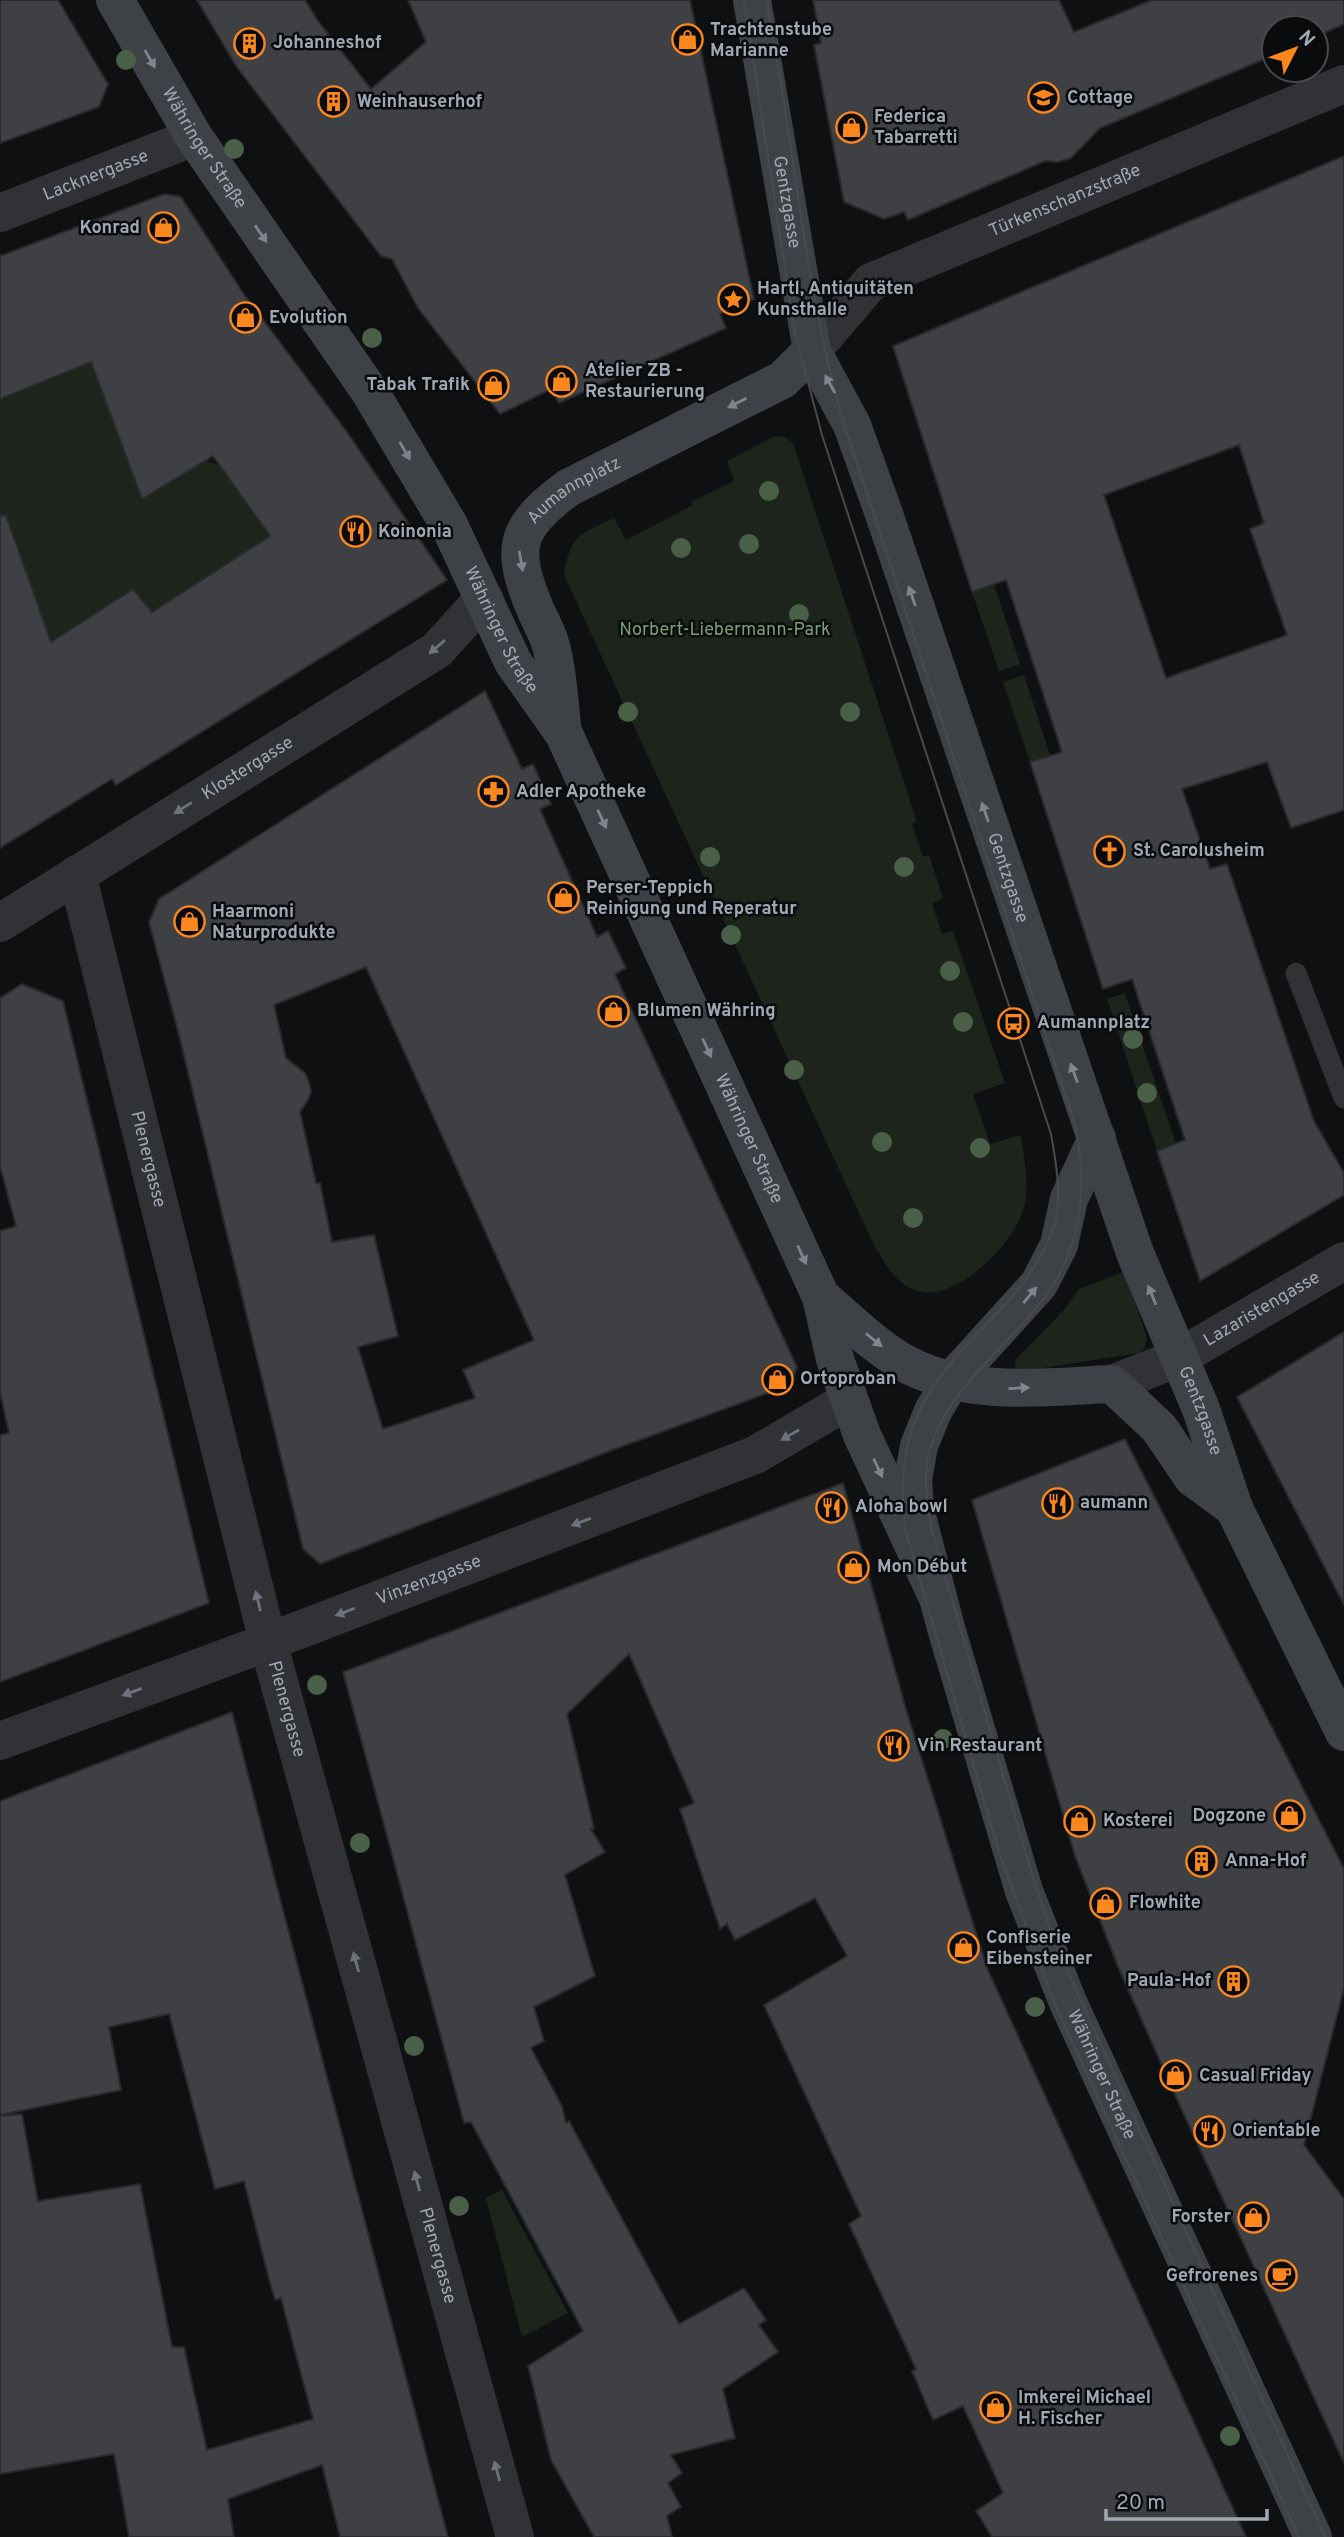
<svg xmlns="http://www.w3.org/2000/svg" width="1344" height="2537" viewBox="0 0 1344 2537" font-family="Overpass,sans-serif">
<style>
.green{fill:#1c241c}
.building{fill:#3e4044;stroke:#292a2d;stroke-width:2;fill-rule:evenodd}
.lines{fill:none;stroke-linecap:round;stroke-linejoin:round}
.lane{stroke:#303236;stroke-width:21}
.street{stroke:#303236;stroke-width:38}
.secondary{stroke:#3e4246;stroke-width:38}
.tram{stroke:#474b4f;stroke-width:2}
.tree{fill:#4a5f48}
.oneway{fill:#7e858d}
.oneway2{fill:#6e737b}
.labels{text-anchor:middle;dominant-baseline:central;stroke-width:5;stroke-linejoin:round;paint-order:stroke}
.poi-label{font-size:18px;font-weight:bold;fill:#a0a9b3;stroke:#0a0b0c;text-anchor:start}
.street-label{font-size:18px;fill:#a0a9b3;stroke:#0a0b0c}
.park-label{font-size:18px;fill:#7a9f75;stroke:#0a0b0c}
</style>
<rect width="100%" height="100%" fill="#0f1011"/>
<g class="green">
<path d="M85,347L142,499L206,461L230,468L293,546L152,612L132,589L87,619L58,660L27,574L0,583V381Z"/>
<path d="M775,436L785,437L793,443L917,822L912,824L923,857L929,855L943,898L932,903L942,934L953,931L1005,1083L973,1094L990,1144L1021,1135C1024,1157 1029,1183 1025,1204C1018,1240 959,1300 921,1292C897,1287 884,1262 873,1243L564,575C570,536 579,534 614,518L626,540L693,505L691,502L734,481L727,461Z"/>
<path d="M994,584L1020,664L999,671L972,592Z"/>
<path d="M1024,675L1050,755L1030,762L1003,682Z"/>
<path d="M1125,993L1176,1144L1157,1151L1107,999Z"/>
<path d="M1124,1272L1147,1337L1145,1348L1139,1353L1024,1371H1020L1015,1366L1016,1359L1063,1311L1079,1289Z"/>
<path d="M502,2190L568,2313L522,2337L486,2198Z"/>
</g>
<g class="building">
<path d="M0,0H58L108,84L99,107L0,143Z"/>
<path d="M197,0H305L318,21L371,89L426,42L408,0H690L754,299L720,314L726,328L559,403L551,389L500,414L418,308L392,259L381,256L236,66Z"/>
<path d="M813,0H1059L1074,32L1152,0H1344V24L1316,37V28H1274V55L1100,128L1071,158L1058,162L1045,161L908,220L904,212L884,219L844,202L814,45L821,43Z"/>
<path d="M1344,156V810L1291,828L1267,762L1182,789L1210,869L1227,864L1314,1121L1344,1173V1195L1200,1281L1157,1151L1185,1140L1132,979L1103,989L1030,762L1062,752L1006,580L972,592L893,346ZM1239,445L1264,523L1250,529L1287,635L1166,678L1104,495Z"/>
<path d="M164,194L181,197L243,293L347,432L447,580L116,785L112,779L0,848V516L6,515L51,642L133,589L152,612L270,536L213,456L142,499L91,362L0,399V256Z"/>
<path d="M485,691L522,769L533,764L551,804L540,809L597,937L608,931L626,968L615,974L797,1367L790,1385L615,1449L320,1564L303,1549L179,1035L149,922L159,899ZM366,967L534,1340L463,1370L475,1398L383,1429L358,1347L398,1336L374,1235L332,1242L320,1183H316L300,1112L308,1100L311,1091L309,1082L305,1073L286,1058L274,1005Z"/>
<path d="M22,984L63,1001L209,1603L0,1682V1435L9,1433L0,1392V1231L16,1226L0,1166V998Z"/>
<path d="M1344,1332V1605L1237,1397Z"/>
<path d="M1125,1439L1344,1869V1988L1304,2145L1344,2199V2463L1181,2108L1119,1969L1075,1856L972,1500Z"/>
<path d="M843,1483L906,1709L987,1968L1246,2537H992L976,2511L1003,2493L963,2406L933,2420L912,2371L916,2369L849,2224L861,2216L764,2005L847,1956L815,1898L735,1940L727,1924L720,1929L680,1809L694,1803L629,1654L567,1714L594,1828L591,1829L605,1852L565,1875L595,1976L534,2007L544,2041L531,2048L562,2106L566,2123L569,2121L679,2324L744,2288L766,2320L759,2325L778,2352L723,2389L735,2438L671,2455L682,2473L668,2483L681,2507L667,2516L672,2537H594L551,2460L528,2366L583,2331L471,2122L464,2123L343,1672Z"/>
<path d="M232,1712L277,1887L448,2537H340L322,2465L228,2499L234,2537H129L114,2454L0,2474V2116L22,2114L38,2201L140,2184L172,2347H184L207,2450L313,2419L281,2298L275,2300L271,2287L244,2181L215,2189L169,2014L109,2027L121,2090L0,2115V1801Z"/>
</g>
<g class="lines">
<path class="lane" d="M1296,973L1344,1098"/>
<g class="street">
<path id="s1" d="M0,213L194,137"/>
<path id="s2" d="M812,351L871,282L1344,84"/>
<path id="s3" d="M77,874L268,1642L515,2537"/>
<path id="s4" d="M0,923L437,650L484,598"/>
<path id="s5" d="M1112,1384L1178,1358L1344,1261"/>
<path id="s6" d="M0,1741L268,1642L755,1455L849,1400"/>
</g>
<g class="secondary">
<path id="s7" d="M115,0L194,137L370,392L449,525L513,662L564,734L821,1297L835,1359L862,1435L937,1596"/>
<path id="s8" d="M752,0L812,351L852,425L884,514L1135,1253L1201,1409L1234,1508L1344,1732"/>
<path id="s9" d="M562,725C559,699 558,671 551,646C548,634 541,622 536,611C510,549 513,529 568,488L782,380L812,351"/>
<path id="s10" d="M1097,1138L1069,1199L1059,1245L1039,1284L951,1381L933,1411L919,1446L913,1479L915,1509L946,1628L1024,1891L1067,2000L1313,2537"/>
<path d="M821,1297C849,1320 878,1350 910,1366C974,1397 1044,1387 1112,1384L1159,1428L1193,1478L1234,1508"/>
</g>
<g class="tram">
<path d="M744,0L795,333L822,435L1051,1134C1056,1162 1061,1190 1056,1219C1052,1237 1041,1256 1031,1272C1015,1296 995,1315 975,1336C916,1398 895,1442 905,1528L999,1852L1054,2002L1299,2537"/>
<path d="M766,0C795,142 803,288 845,427L1074,1121C1089,1185 1083,1250 1040,1303C1023,1325 1002,1345 983,1366C959,1391 936,1421 928,1456C923,1480 928,1508 932,1531L1033,1878L1056,1946L1325,2537"/>
</g>
</g>
<g class="tree">
<circle cx="126" cy="60" r="10"/>
<circle cx="234" cy="149" r="10"/>
<circle cx="372" cy="338" r="10"/>
<circle cx="769" cy="491" r="10"/>
<circle cx="749" cy="544" r="10"/>
<circle cx="681" cy="548" r="10"/>
<circle cx="799" cy="614" r="10"/>
<circle cx="628" cy="712" r="10"/>
<circle cx="850" cy="712" r="10"/>
<circle cx="710" cy="857" r="10"/>
<circle cx="904" cy="867" r="10"/>
<circle cx="731" cy="935" r="10"/>
<circle cx="950" cy="971" r="10"/>
<circle cx="963" cy="1022" r="10"/>
<circle cx="1133" cy="1039" r="10"/>
<circle cx="794" cy="1070" r="10"/>
<circle cx="1147" cy="1093" r="10"/>
<circle cx="882" cy="1142" r="10"/>
<circle cx="980" cy="1148" r="10"/>
<circle cx="913" cy="1218" r="10"/>
<circle cx="317" cy="1685" r="10"/>
<circle cx="943" cy="1739" r="10"/>
<circle cx="360" cy="1843" r="10"/>
<circle cx="1035" cy="2007" r="10"/>
<circle cx="414" cy="2046" r="10"/>
<circle cx="459" cy="2206" r="10"/>
<circle cx="1230" cy="2436" r="10"/>
</g>
<defs><path id="oneway-solid" d="M-6-.8H1V-3.2L6.5 0L1 3.2V.8H-6Z" transform="scale(1.75)"/></defs>
<g class="oneway">
<use href="#oneway-solid" transform="translate(150 59) rotate(60)"/>
<use href="#oneway-solid" transform="translate(261 234) rotate(55)"/>
<use href="#oneway-solid" transform="translate(830 384) rotate(-119)"/>
<use href="#oneway-solid" transform="translate(737 403) rotate(153)"/>
<use href="#oneway-solid" transform="translate(405 451) rotate(60)"/>
<use href="#oneway-solid" transform="translate(521 561) rotate(80)"/>
<use href="#oneway-solid" transform="translate(912 596) rotate(-109)"/>
<use href="#oneway-solid" transform="translate(985 812) rotate(-109)"/>
<use href="#oneway-solid" transform="translate(602 819) rotate(65)"/>
<use href="#oneway-solid" transform="translate(707 1048) rotate(65)"/>
<use href="#oneway-solid" transform="translate(1074 1073) rotate(-110)"/>
<use href="#oneway-solid" transform="translate(802 1255) rotate(65)"/>
<use href="#oneway-solid" transform="translate(1030 1295) rotate(-50)"/>
<use href="#oneway-solid" transform="translate(1152 1295) rotate(-112)"/>
<use href="#oneway-solid" transform="translate(874 1340) rotate(39)"/>
<use href="#oneway-solid" transform="translate(1019 1388) rotate(-3)"/>
<use href="#oneway-solid" transform="translate(878 1468) rotate(65)"/>
</g>
<g class="oneway2">
<use href="#oneway-solid" transform="translate(437 647) rotate(139)"/>
<use href="#oneway-solid" transform="translate(183 808) rotate(148)"/>
<use href="#oneway-solid" transform="translate(790 1435) rotate(150)"/>
<use href="#oneway-solid" transform="translate(581 1522) rotate(159)"/>
<use href="#oneway-solid" transform="translate(258 1601) rotate(-104)"/>
<use href="#oneway-solid" transform="translate(345 1612) rotate(159)"/>
<use href="#oneway-solid" transform="translate(132 1692) rotate(160)"/>
<use href="#oneway-solid" transform="translate(356 1962) rotate(-105)"/>
<use href="#oneway-solid" transform="translate(417 2181) rotate(-105)"/>
<use href="#oneway-solid" transform="translate(497 2471) rotate(-105)"/>
</g>
<defs>
<symbol id="shop-ring" viewBox="-11 -11 22 22"><circle r="9.5" fill="#0a0b0c" stroke="#fc881d" stroke-width="1.5"/><path d="M-5-2.5h2.3a2.7 3.5 0 0 1 5.4 0H5L5.5 6h-11ZM-1.5-2.5h3a1.5 2.3 0 0 0-3 0Z" fill="#fc881d"/></symbol>
<symbol id="building-ring" viewBox="-11 -11 22 22"><circle r="9.5" fill="#0a0b0c" stroke="#fc881d" stroke-width="1.5"/><path d="M-4-6H4V6H1V3H-1V6H-4ZM-2.5-4.3h1.7v1.8h-1.7ZM.8-4.3h1.7v1.8H.8ZM-2.5-1h1.7V.8h-1.7ZM.8-1h1.7V.8H.8Z" fill="#fc881d"/></symbol>
<symbol id="school-ring" viewBox="-11 -11 22 22"><circle r="9.5" fill="#0a0b0c" stroke="#fc881d" stroke-width="1.5"/><path d="M0-5L7-2L0 1L-7-2ZM-4 1L0 2.5L4 1V4Q0 6-4 4Z" fill="#fc881d"/></symbol>
<symbol id="sight-ring" viewBox="-11 -11 22 22"><circle r="9.5" fill="#0a0b0c" stroke="#fc881d" stroke-width="1.5"/><path d="M0-6L1.8-2.2L6-1.7L2.9 1.2L3.7 5.4L0 3.3L-3.7 5.4L-2.9 1.2L-6-1.7L-1.8-2.2Z" fill="#fc881d"/></symbol>
<symbol id="restaurant-ring" viewBox="-11 -11 22 22"><circle r="9.5" fill="#0a0b0c" stroke="#fc881d" stroke-width="1.5"/><path d="M-5-6h1v4h1v-4h1v4h1v-4h1v5L-1.5 .5V6h-2V.5L-5-1ZM5-6V6H3V1.5H1.5Q1.5-4 5-6Z" fill="#fc881d"/></symbol>
<symbol id="pharmacy-ring" viewBox="-11 -11 22 22"><circle r="9.5" fill="#0a0b0c" stroke="#fc881d" stroke-width="1.5"/><path d="M-2-6h4v4h4v4h-4v4h-4v-4h-4v-4h4Z" fill="#fc881d"/></symbol>
<symbol id="church-ring" viewBox="-11 -11 22 22"><circle r="9.5" fill="#0a0b0c" stroke="#fc881d" stroke-width="1.5"/><path d="M-1.2-6h2.4v3.5h3.3v2.4h-3.3V6h-2.4V-.1h-3.3v-2.4h3.3Z" fill="#fc881d"/></symbol>
<symbol id="bus-ring" viewBox="-11 -11 22 22"><circle r="9.5" fill="#0a0b0c" stroke="#fc881d" stroke-width="1.5"/><path d="M-5-6H5V4H4V6H2V4H-2V6H-4V4H-5ZM-3.5-4V0h7V-4ZM-3.5 1.2v1.5H-2V1.2ZM2 1.2v1.5H3.5V1.2Z" fill="#fc881d"/></symbol>
<symbol id="cafe-ring" viewBox="-11 -11 22 22"><circle r="9.5" fill="#0a0b0c" stroke="#fc881d" stroke-width="1.5"/><path d="M-5.5-4.5H6V0H3Q3 3.5 0 3.5H-2.5Q-5.5 3.5-5.5 0ZM3-3.2v2h1.7v-2ZM-6 4.5H4V6H-6Z" fill="#fc881d"/></symbol>
</defs>
<g fill-rule="evenodd">
<use href="#shop-ring" x="670" y="22" width="35" height="35"/>
<use href="#building-ring" x="232" y="26" width="35" height="35"/>
<use href="#school-ring" x="1026" y="80" width="35" height="35"/>
<use href="#building-ring" x="316" y="84" width="35" height="35"/>
<use href="#shop-ring" x="834" y="110" width="35" height="35"/>
<use href="#shop-ring" x="146" y="210" width="35" height="35"/>
<use href="#sight-ring" x="716" y="282" width="35" height="35"/>
<use href="#shop-ring" x="228" y="300" width="35" height="35"/>
<use href="#shop-ring" x="544" y="364" width="35" height="35"/>
<use href="#shop-ring" x="476" y="368" width="35" height="35"/>
<use href="#restaurant-ring" x="338" y="514" width="35" height="35"/>
<use href="#pharmacy-ring" x="476" y="774" width="35" height="35"/>
<use href="#church-ring" x="1092" y="834" width="35" height="35"/>
<use href="#shop-ring" x="546" y="880" width="35" height="35"/>
<use href="#shop-ring" x="172" y="904" width="35" height="35"/>
<use href="#shop-ring" x="596" y="994" width="35" height="35"/>
<use href="#bus-ring" x="996" y="1006" width="35" height="35"/>
<use href="#shop-ring" x="760" y="1362" width="35" height="35"/>
<use href="#restaurant-ring" x="1040" y="1486" width="35" height="35"/>
<use href="#restaurant-ring" x="814" y="1490" width="35" height="35"/>
<use href="#shop-ring" x="836" y="1550" width="35" height="35"/>
<use href="#restaurant-ring" x="876" y="1728" width="35" height="35"/>
<use href="#shop-ring" x="1272" y="1798" width="35" height="35"/>
<use href="#shop-ring" x="1062" y="1804" width="35" height="35"/>
<use href="#building-ring" x="1184" y="1844" width="35" height="35"/>
<use href="#shop-ring" x="1088" y="1886" width="35" height="35"/>
<use href="#shop-ring" x="946" y="1930" width="35" height="35"/>
<use href="#building-ring" x="1216" y="1964" width="35" height="35"/>
<use href="#shop-ring" x="1158" y="2058" width="35" height="35"/>
<use href="#restaurant-ring" x="1192" y="2114" width="35" height="35"/>
<use href="#shop-ring" x="1236" y="2200" width="35" height="35"/>
<use href="#cafe-ring" x="1264" y="2258" width="35" height="35"/>
<use href="#shop-ring" x="978" y="2390" width="35" height="35"/>
</g>
<g class="labels">
<g class="poi-label">
<text x="710" y="30">Trachtenstube<tspan x="710" dy="21">Marianne</tspan></text>
<text x="273" y="43">Johanneshof</text>
<text x="1067" y="98">Cottage</text>
<text x="357" y="102">Weinhauserhof</text>
<text x="874" y="117">Federica<tspan x="874" dy="21">Tabarretti</tspan></text>
<text x="140" y="228" text-anchor="end">Konrad</text>
<text x="757" y="289">Hartl, Antiquitäten<tspan x="757" dy="21">Kunsthalle</tspan></text>
<text x="269" y="318">Evolution</text>
<text x="585" y="371">Atelier ZB -<tspan x="585" dy="21">Restaurierung</tspan></text>
<text x="470" y="385" text-anchor="end">Tabak Trafik</text>
<text x="378" y="532">Koinonia</text>
<text x="516" y="792">Adler Apotheke</text>
<text x="1133" y="851">St. Carolusheim</text>
<text x="586" y="888">Perser-Teppich<tspan x="586" dy="21">Reinigung und Reperatur</tspan></text>
<text x="212" y="912">Haarmoni<tspan x="212" dy="21">Naturprodukte</tspan></text>
<text x="637" y="1011">Blumen Währing</text>
<text x="1037" y="1023">Aumannplatz</text>
<text x="800" y="1379">Ortoproban</text>
<text x="1080" y="1503">aumann</text>
<text x="855" y="1507">Aloha bowl</text>
<text x="877" y="1567">Mon Début</text>
<text x="917" y="1746">Vin Restaurant</text>
<text x="1266" y="1816" text-anchor="end">Dogzone</text>
<text x="1103" y="1821">Kosterei</text>
<text x="1225" y="1861">Anna-Hof</text>
<text x="1129" y="1903">Flowhite</text>
<text x="986" y="1938">Confiserie<tspan x="986" dy="21">Eibensteiner</tspan></text>
<text x="1211" y="1981" text-anchor="end">Paula-Hof</text>
<text x="1199" y="2076">Casual Friday</text>
<text x="1232" y="2131">Orientable</text>
<text x="1231" y="2217" text-anchor="end">Forster</text>
<text x="1258" y="2276" text-anchor="end">Gefrorenes</text>
<text x="1018" y="2398">Imkerei Michael<tspan x="1018" dy="21">H. Fischer</tspan></text>
</g>
<g class="street-label">
<text stroke="none"><textPath href="#s7" startOffset="173">Währinger Straße</textPath></text>
<text stroke="none"><textPath href="#s1" startOffset="103">Lacknergasse</textPath></text>
<text stroke="none"><textPath href="#s2" startOffset="301">Türkenschanzstraße</textPath></text>
<text stroke="none"><textPath href="#s8" startOffset="205">Gentzgasse</textPath></text>
<text stroke="none"><textPath href="#s9" startOffset="266">Aumannplatz</textPath></text>
<text stroke="none"><textPath href="#s7" startOffset="740">Währinger Straße</textPath></text>
<text stroke="none"><textPath href="#s4" startOffset="292">Klostergasse</textPath></text>
<text stroke="none"><textPath href="#s8" startOffset="919">Gentzgasse</textPath></text>
<text stroke="none"><textPath href="#s7" startOffset="1307">Währinger Straße</textPath></text>
<text stroke="none"><textPath href="#s3" startOffset="294">Plenergasse</textPath></text>
<text stroke="none"><textPath href="#s5" startOffset="168">Lazaristengasse</textPath></text>
<text stroke="none"><textPath href="#s8" startOffset="1486">Gentzgasse</textPath></text>
<text stroke="none"><textPath href="#s6" startOffset="458">Vinzenzgasse</textPath></text>
<text stroke="none"><textPath href="#s3" startOffset="861">Plenergasse</textPath></text>
<text stroke="none"><textPath href="#s10" startOffset="1022">Währinger Straße</textPath></text>
<text stroke="none"><textPath href="#s3" startOffset="1428">Plenergasse</textPath></text>
</g>
<g class="park-label">
<text x="725" y="630">Norbert-Liebermann-Park</text>
</g>
</g>
<g transform="translate(1295 49) rotate(48)"><circle r="33" fill="#0a0b0c" stroke="#464a4f" stroke-width="2"/>
<path d="M0-5L12 26L0 18L-12 26Z" fill="#fc881d"/>
<text y="-10" font-size="19" font-weight="bold" text-anchor="middle" fill="#a0a9b3">N</text>
</g>
<path d="M1106 2509v10h161v-10" fill="none" stroke="#a0a9b3" stroke-width="3.5"/>
<text x="1116" y="2509" font-size="21" fill="#a0a9b3" stroke="#0a0b0c" stroke-width="5" paint-order="stroke">20 m</text>
</svg>
